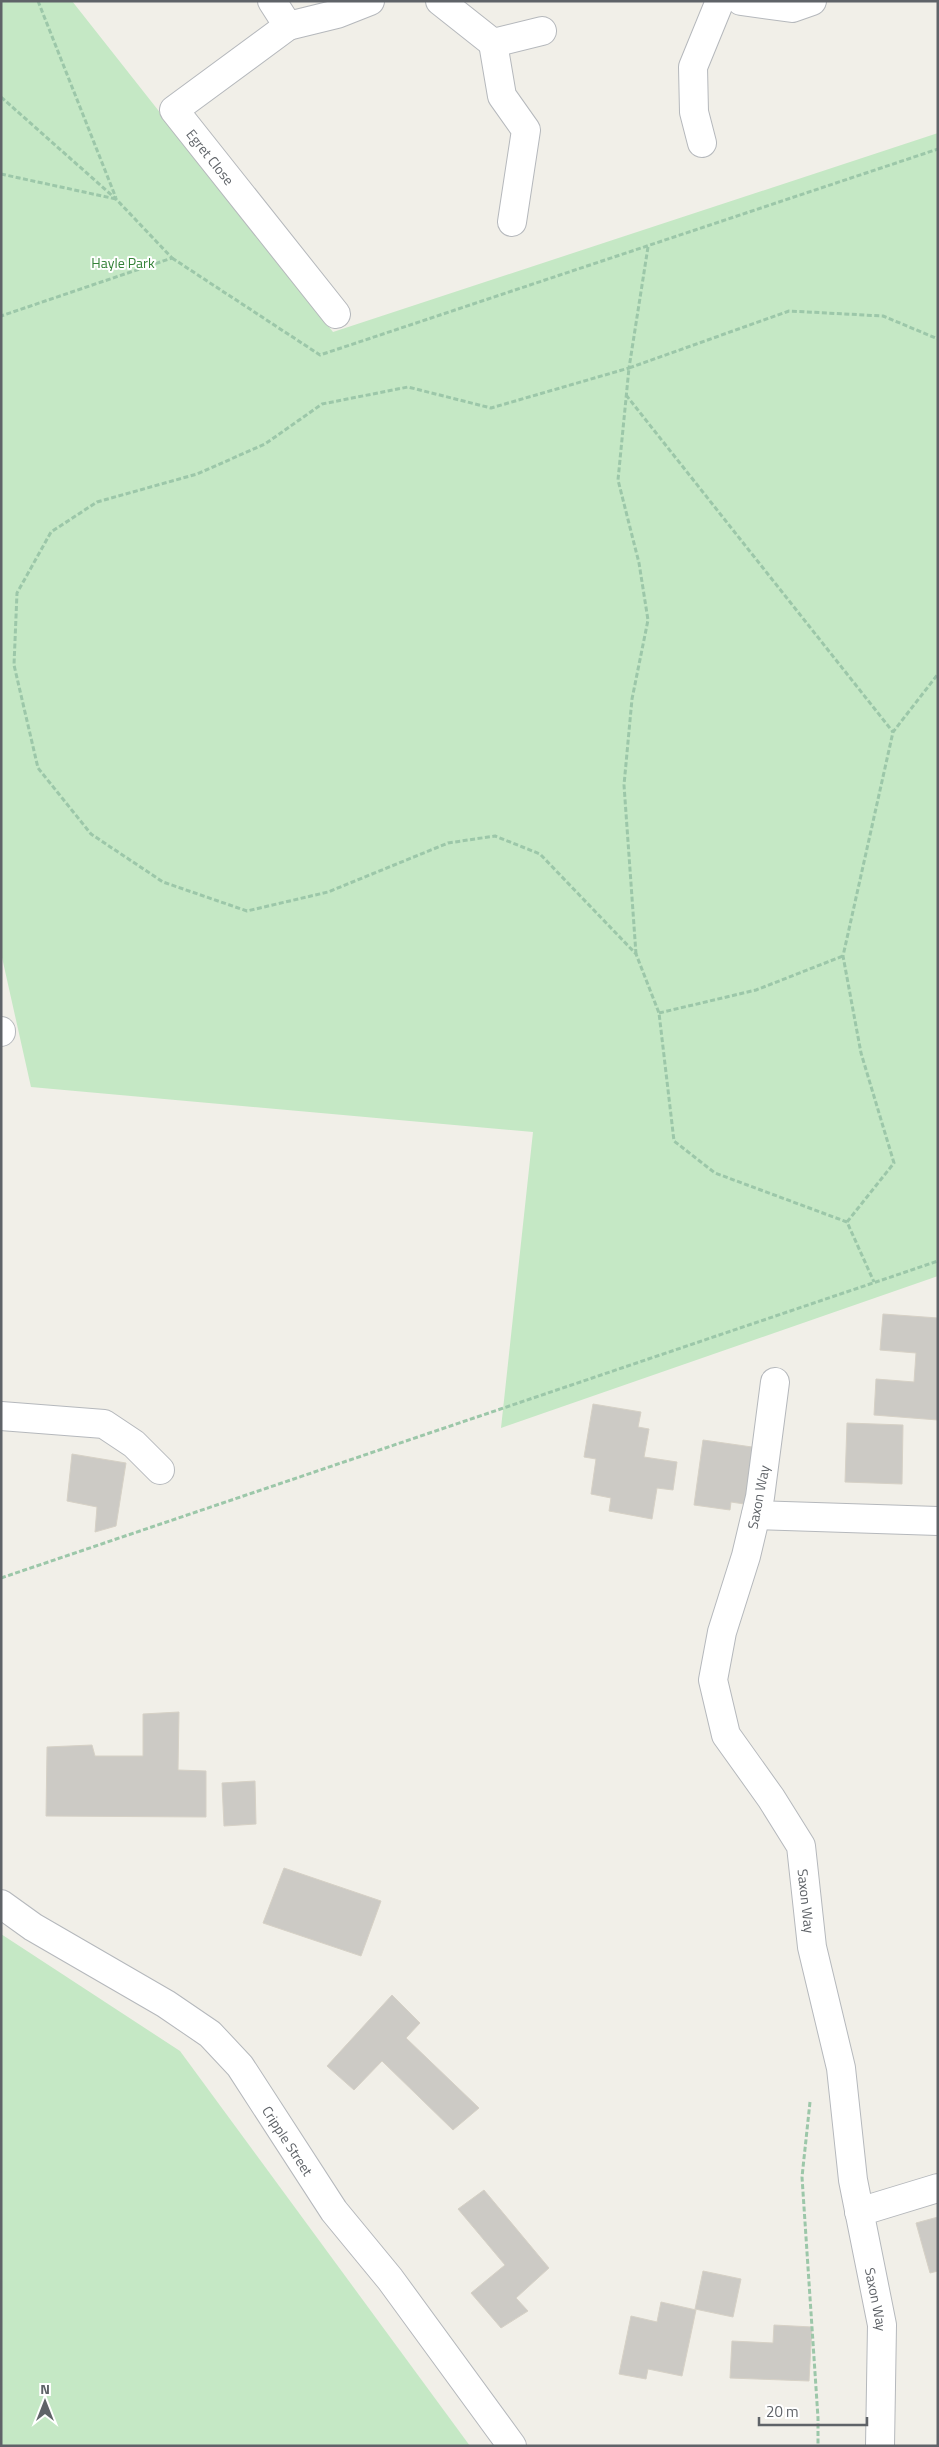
<svg xmlns="http://www.w3.org/2000/svg" width="939" height="2447" viewBox="0 0 939 2447" font-family="'Titillium Web',sans-serif">
<style>
.green{fill:#c5e8c5}
.building{fill:#cccac5;stroke:#d6d1c6}
.lines{fill:none;stroke-linecap:round;stroke-linejoin:round}
.minor-casing{stroke:#b5b8bc;stroke-width:30}
.path{stroke:#9cc7a9;stroke-width:3;stroke-dasharray:5 2.5;stroke-linecap:butt}
.minor{stroke:#fff;stroke-width:28}
.labels{text-anchor:middle;dominant-baseline:central;stroke-width:4;stroke-linejoin:round;paint-order:stroke}
.street-label{font-size:14px;fill:#5f6368;stroke:#fff}
.park-label{font-size:14px;fill:#348238;stroke:#fff}
</style>
<rect width="100%" height="100%" fill="#f1efe8"/>
<g class="green">
<path d="M1,1H72L333,332L938,133V1276L501,1428L533,1132L31,1087L1,953Z"/>
<path d="M1,1934L180,2051L470,2446H1Z"/>
</g>
<g class="building">
<path d="M883,1314L938,1318V1420L874,1415L876,1379L914,1382L916,1353L880,1350Z"/>
<path d="M593,1404L641,1412L638,1427L649,1429L644,1457L677,1462L673,1490L657,1488L652,1519L609,1511L611,1498L591,1494L596,1459L584,1457Z"/>
<path d="M847,1423L903,1425L902,1484L845,1482Z"/>
<path d="M703,1440L759,1448L751,1505L731,1502L730,1510L694,1505Z"/>
<path d="M72,1454L126,1463L116,1526L95,1532L97,1507L67,1501Z"/>
<path d="M179,1712L178,1770L206,1771V1817L46,1816L47,1747L92,1745L95,1756H143V1714Z"/>
<path d="M255,1781L256,1824L224,1826L222,1783Z"/>
<path d="M284,1868L381,1901L361,1956L263,1923Z"/>
<path d="M392,1995L420,2023L406,2038L479,2108L453,2130L382,2061L354,2090L327,2066Z"/>
<path d="M484,2190L549,2268L516,2298L528,2311L501,2328L471,2293L505,2265L458,2209Z"/>
<path d="M938,2217V2271L930,2273L916,2223Z"/>
<path d="M703,2271L741,2279L733,2317L695,2309Z"/>
<path d="M661,2302L696,2310L682,2376L648,2369L646,2379L619,2374L631,2316L657,2322Z"/>
<path d="M774,2325L812,2327L809,2381L730,2378L732,2341L773,2343Z"/>
</g>
<g class="lines">
<defs>
<g id="minor">
<path d="M272,1L288,26L337,14L370,1"/>
<path d="M440,1L493,43L542,31"/>
<path d="M741,1L792,8L812,1"/>
<path id="s1" d="M288,26L174,110L336,314"/>
<path d="M493,43L502,96L526,130L512,222"/>
<path d="M702,143L694,112L693,67L720,1"/>
<path d="M1,1031V1032"/>
<path id="s2" d="M775,1382L760,1497L746,1556L722,1632L713,1680L726,1735L771,1798L801,1846L812,1947L841,2068L853,2180L882,2325L880,2446"/>
<path d="M1,1416L104,1424L134,1444L160,1470"/>
<path d="M756,1515L938,1521"/>
<path id="s3" d="M1,1904L33,1927L166,2004L210,2034L240,2066L334,2211L390,2279L512,2446"/>
<path d="M859,2212L938,2188"/>
</g>
</defs>
<use href="#minor" class="minor-casing"/>
<g class="path">
<path d="M38,1L116,198"/>
<path d="M1,97L116,199L172,258L1,316"/>
<path d="M1,174L116,199"/>
<path d="M648,247L629,368L491,408L408,387L322,404L265,444L197,474L97,502L51,532L17,593L14,665L38,768L91,834L163,882L247,911L328,892L448,843L495,836L540,854L636,954L659,1013L674,1141L715,1173L847,1222L874,1282"/>
<path d="M172,258L320,355L938,149"/>
<path d="M626,395L893,732"/>
<path d="M636,954L624,785L632,699L648,620L639,563L618,480L629,368L789,311L883,316L938,339"/>
<path d="M659,1013L756,990L843,956"/>
<path d="M847,1222L894,1163L861,1053L843,956L893,732L938,674"/>
<path d="M1,1578L938,1261"/>
<path d="M810,2102L802,2177L818,2418V2446"/>
</g>
<use href="#minor" class="minor"/>
</g>
<g class="labels">
<g class="street-label">
<text stroke="none"><textPath href="#s1" startOffset="201">Egret Close</textPath></text>
<text transform="translate(758 1497) rotate(-79)">Saxon Way</text>
<text stroke="none"><textPath href="#s2" startOffset="551">Saxon Way</textPath></text>
<text stroke="none"><textPath href="#s3" startOffset="379">Cripple Street</textPath></text>
<text stroke="none"><textPath href="#s2" startOffset="956">Saxon Way</textPath></text>
</g>
<g class="park-label">
<text x="123" y="262">Hayle Park</text>
</g>
</g>
<rect width="939" height="2447" fill="none" stroke="#5f6368" stroke-width="5"/>
<g transform="translate(45 2402)" stroke="#ffffff" stroke-width="4" paint-order="stroke">
<path d="M0-4L9 19L0 12L-9 19Z" fill="#5f6368"/>
<text y="-8" font-size="14" font-weight="bold" text-anchor="middle" fill="#5f6368">N</text>
</g>
<path d="M759 2417v8h108v-8" fill="none" stroke="#5f6368" stroke-width="2.5"/>
<text x="766" y="2417" font-size="15" fill="#5f6368" stroke="#ffffff" stroke-width="4" paint-order="stroke">20 m</text>
</svg>
